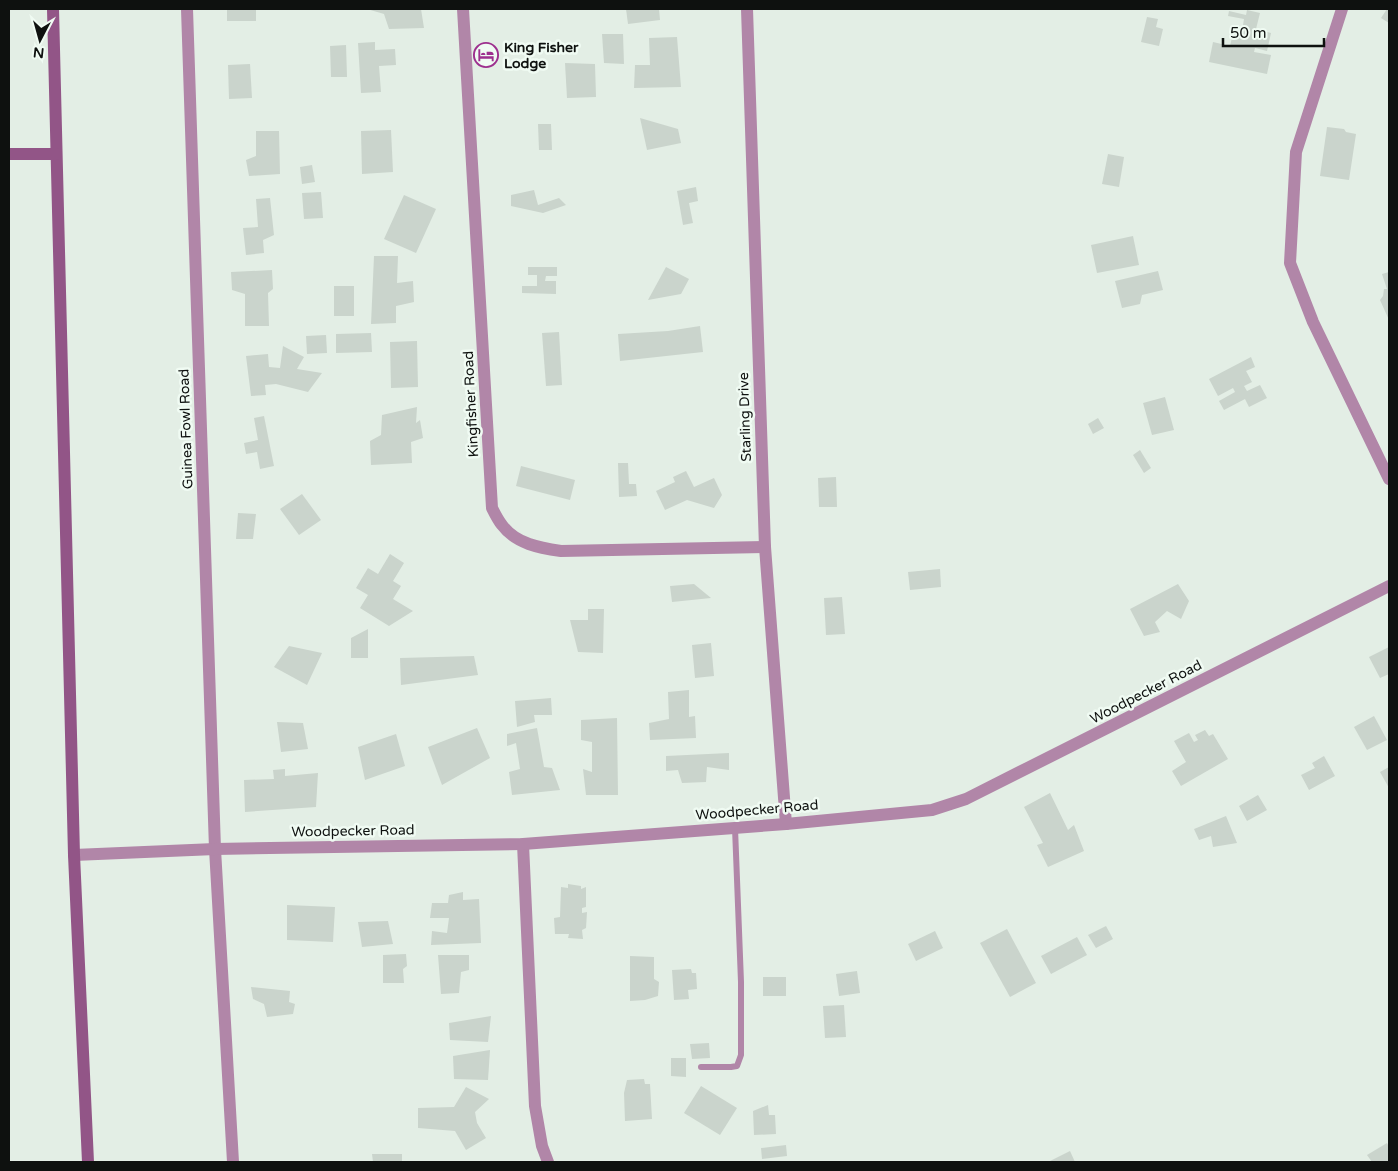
<svg xmlns="http://www.w3.org/2000/svg" width="1398" height="1171" viewBox="0 0 1398 1171" font-family="'Varela Round',sans-serif">
<style>
.building{fill:#cad4cc}
.lines{fill:none;stroke-linecap:round;stroke-linejoin:round}
.lane{stroke:#b186a8;stroke-width:6}
.street{stroke:#b186a8;stroke-width:12}
.secondary{stroke:#925587;stroke-width:12}
.labels{text-anchor:middle;dominant-baseline:central;stroke-width:5;stroke-linejoin:round;paint-order:stroke}
.poi-label{font-size:14px;font-weight:bold;fill:#0e110f;stroke:#f0fbf3;text-anchor:start}
.street-label{font-size:14px;fill:#0e110f;stroke:#f0fbf3}
</style>
<rect width="100%" height="100%" fill="#e3eee5"/>
<g class="building">
<rect x="227" y="9" width="29" height="12"/>
<path d="M367,9H421L424,28L389,29L384,14Z"/>
<path d="M626,9H659L660,20L628,24Z"/>
<path d="M1387,9H1389V23L1381,18Z"/>
<path d="M1247,10L1260,13L1256,29L1271,33L1267,51L1255,48L1254,52L1271,55L1267,74L1209,62L1213,42L1230,46L1234,29L1242,31L1244,19L1228,16L1229,11L1246,15Z"/>
<path d="M1147,17L1158,19L1156,27L1163,29L1159,46L1141,42Z"/>
<path d="M602,34H623L624,64L604,63Z"/>
<path d="M677,37L681,87L634,88L635,65H650L649,38Z"/>
<path d="M375,42V50L395,49L396,65L379,66L381,92L361,93L358,43Z"/>
<path d="M346,45L347,77H331L330,46Z"/>
<path d="M565,63L595,64L596,97L567,98Z"/>
<path d="M250,64L252,98L229,99L228,65Z"/>
<path d="M640,118L678,129L681,143L647,150Z"/>
<path d="M538,124H551L552,150H539Z"/>
<path d="M1327,127L1344,129L1346,132L1356,134L1349,180L1320,176Z"/>
<path d="M391,130L393,172L362,174L361,131Z"/>
<path d="M256,131H279L280,174L249,176L246,160L256,156Z"/>
<path d="M1108,154L1124,157L1119,187L1102,184Z"/>
<path d="M312,165L315,182L302,184L300,167Z"/>
<path d="M696,187L698,201L689,203L693,223L683,225L677,191Z"/>
<path d="M534,190L538,205L559,198L566,205L543,213L511,206V195Z"/>
<path d="M321,192L323,218L304,219L302,193Z"/>
<path d="M404,195L436,209L416,253L384,239Z"/>
<path d="M270,198L274,235L263,240L264,253L246,255L243,228L258,227L256,199Z"/>
<path d="M1133,236L1139,265L1097,273L1091,245Z"/>
<path d="M374,256H398L397,283L413,281L414,302L396,306V323L371,324Z"/>
<path d="M528,267H557V276H546L545,281H556V294L522,293V286H537V275H528Z"/>
<path d="M666,267L689,279L681,294L648,300Z"/>
<path d="M272,270L273,289L268,293L269,326H245V294L232,290L231,272Z"/>
<path d="M1158,271L1163,290L1142,295L1140,304L1122,308L1115,281Z"/>
<path d="M1389,272V320L1380,300L1383,296L1384,289H1387L1382,274Z"/>
<rect x="334" y="286" width="20" height="30"/>
<path d="M700,326L703,352L620,361L618,334L668,331Z"/>
<path d="M559,332L562,385L546,386L542,333Z"/>
<path d="M371,333L372,352L336,353V334Z"/>
<path d="M326,335L327,353L307,354L306,336Z"/>
<path d="M417,341L418,387L391,388L390,342Z"/>
<path d="M283,346L304,357L297,369L322,373L308,392L276,384L265,385L266,395L251,396L246,356L268,354L269,367L280,368Z"/>
<path d="M1251,357L1255,367L1246,371L1252,382L1244,386L1247,391L1260,385L1267,398L1249,407L1245,399L1224,410L1219,401L1235,392L1233,388L1218,396L1209,379Z"/>
<path d="M1165,397L1174,430L1152,435L1143,403Z"/>
<path d="M417,407L416,423L420,420L423,438L411,442L412,463L371,465L370,441L381,435L382,415Z"/>
<path d="M264,416L274,466L260,469L257,452L246,454L244,443L258,440L254,418Z"/>
<path d="M1098,418L1104,428L1093,434L1088,424Z"/>
<path d="M1140,450L1151,468L1144,473L1133,455Z"/>
<path d="M618,463H628L629,484H636L637,496L619,497Z"/>
<path d="M521,466L575,480L570,500L516,486Z"/>
<path d="M686,471L694,487L714,478L722,495L714,508L687,500L665,510L656,491L675,482L673,477Z"/>
<path d="M836,477L837,507H819L818,478Z"/>
<path d="M302,494L321,520L299,535L280,509Z"/>
<path d="M238,513L256,514L253,539H236Z"/>
<path d="M390,554L404,563L393,581L401,586L393,599L413,611L389,626L360,608L368,595L356,588L368,568L378,574Z"/>
<path d="M940,569L941,587L910,590L908,572Z"/>
<path d="M694,584L711,598L672,602L670,586Z"/>
<path d="M1178,584L1189,601L1181,619L1167,611L1155,622L1160,632L1144,636L1130,609Z"/>
<path d="M842,597L845,634L826,635L824,598Z"/>
<path d="M588,609H604L603,653L578,652L570,620H588Z"/>
<path d="M368,629V658H351V638Z"/>
<path d="M711,643L714,676L695,678L692,645Z"/>
<path d="M289,646L322,653L307,685L274,667Z"/>
<path d="M1389,647V674L1380,678L1369,657Z"/>
<path d="M474,656L478,675L401,685L400,658Z"/>
<path d="M689,690V717L695,716L696,738L650,740L649,723L669,719L668,692Z"/>
<path d="M551,698L552,715H534L535,722L517,727L515,701Z"/>
<path d="M1374,716L1387,740L1367,750L1354,727Z"/>
<path d="M617,718L618,795H586L583,769L592,772V742L581,740V720Z"/>
<path d="M277,722L303,723L308,749L281,752Z"/>
<path d="M477,728L490,758L442,785L428,747Z"/>
<path d="M537,728L544,767L552,768L560,790L512,795L509,772L520,769L516,743L507,746V734Z"/>
<path d="M1205,730L1209,736L1213,734L1228,759L1181,786L1172,771L1186,762L1174,741L1189,733L1194,742L1198,740L1195,735Z"/>
<path d="M396,734L405,766L365,780L358,747Z"/>
<path d="M729,753V770L707,767L706,782L682,783L678,770L666,771V756Z"/>
<path d="M1324,756L1335,776L1309,790L1301,775L1315,768L1312,763Z"/>
<path d="M1389,767V788L1380,772Z"/>
<path d="M285,769V776L318,773L316,807L245,812L244,780L274,779L273,770Z"/>
<path d="M1050,793L1068,830L1074,825L1084,851L1048,867L1037,845L1043,843L1024,807Z"/>
<path d="M1258,795L1267,810L1247,821L1239,806Z"/>
<path d="M1226,816L1237,843L1213,847L1211,836L1199,840L1194,829Z"/>
<path d="M568,884L581,886V889L586,887V907L582,908V913L587,912L586,928L582,930L583,939L568,938L569,934H555L554,918L560,917L561,887L568,888Z"/>
<path d="M463,892V900L479,899L481,943L431,945L432,931L447,933L449,918H430L432,903H448L449,895Z"/>
<path d="M287,905L335,907L333,942L287,940Z"/>
<path d="M388,921L393,944L362,947L358,922Z"/>
<path d="M1106,926L1113,939L1096,948L1088,935Z"/>
<path d="M1007,929L1036,983L1010,997L980,943Z"/>
<path d="M935,931L943,948L916,961L908,944Z"/>
<path d="M1077,937L1087,955L1051,974L1041,956Z"/>
<path d="M406,954L407,966L403,969L404,983H383V955Z"/>
<path d="M438,955H469V970L461,972L459,993L441,994Z"/>
<path d="M630,956L654,957V979L659,982L658,996L645,1000L630,1001Z"/>
<path d="M691,969L692,973H696L697,989L688,990L689,999L674,1000L672,970Z"/>
<path d="M857,971L860,993L839,996L836,974Z"/>
<rect x="763" y="977" width="23" height="19"/>
<path d="M251,987L290,991L289,1002L295,1004L293,1014L267,1017L264,1004L253,999Z"/>
<path d="M844,1005L846,1037L825,1038L823,1006Z"/>
<path d="M491,1016L488,1042L450,1040L449,1023Z"/>
<path d="M709,1043L710,1058L692,1059L690,1044Z"/>
<path d="M490,1050L488,1080L454,1079L453,1056Z"/>
<path d="M671,1058H686V1077L671,1076Z"/>
<path d="M644,1079L645,1084H650L652,1119L625,1121L624,1093L627,1080Z"/>
<path d="M701,1086L737,1108L720,1135L684,1113Z"/>
<path d="M466,1087L489,1099L475,1112L477,1123L486,1138L466,1150L455,1131L418,1128V1108L454,1107Z"/>
<path d="M768,1105L769,1115H775L776,1134L754,1135L753,1111Z"/>
<path d="M1387,1143L1389,1147V1162H1372L1367,1155Z"/>
<path d="M786,1145L787,1156L762,1159L761,1148Z"/>
<path d="M1070,1151L1075,1162H1048Z"/>
<path d="M372,1154H402V1162H373Z"/>
</g>
<g class="lines">
<path class="lane" d="M701,1067H731L737,1066L741,1055V982L735,828"/>
<g class="street">
<path d="M187,9L215,849L233,1162"/>
<path d="M463,9L492,508C495,514 498,520 502,525C516,544 540,548 561,551L765,547"/>
<path d="M747,9L765,547L786,824"/>
<path d="M1342,9L1296,152L1290,263L1313,322L1389,479"/>
<path d="M523,844L535,1106L542,1146L548,1162"/>
<path d="M74,855L215,849L523,844L786,824L932,810L966,799L1389,586"/>
</g>
<g class="secondary">
<path d="M53,9L74,855L88,1162"/>
<path d="M9,154H56"/>
</g>
</g>
<defs>
<symbol id="hotel-ring" viewBox="-11 -11 22 22"><circle r="9.5" fill="#f0fbf3" stroke="#9d2f8e" stroke-width="1.5"/><path d="M-6-4.5h1.5V1H6V5H4.5V3h-9V5H-6ZM-4 0a1.8 1.8 0 1 1 3.6 0ZM.5 0V-2.5h3Q6-2.5 6 0Z" fill="#9d2f8e"/></symbol>
</defs>
<g fill-rule="evenodd">
<use href="#hotel-ring" x="472" y="41" width="28" height="28"/>
</g>
<g class="labels">
<g class="poi-label">
<text x="504" y="47">King Fisher<tspan x="504" dy="16">Lodge</tspan></text>
</g>
<g class="street-label">
<text transform="translate(471 404) rotate(-93)">Kingfisher Road</text>
<text transform="translate(745 417) rotate(-92)">Starling Drive</text>
<text transform="translate(186 429) rotate(-92)">Guinea Fowl Road</text>
<text transform="translate(1146 692) rotate(-27)">Woodpecker Road</text>
<text transform="translate(757 810) rotate(-5)">Woodpecker Road</text>
<text transform="translate(353 831) rotate(-1)">Woodpecker Road</text>
</g>
</g>
<rect width="1398" height="1171" fill="none" stroke="#0e110f" stroke-width="20"/>
<g transform="translate(40 40) rotate(186)" stroke="#f0fbf3" stroke-width="4" paint-order="stroke">
<path d="M0-4L9 19L0 12L-9 19Z" fill="#0e110f"/>
<text y="-8" font-size="14" font-weight="bold" text-anchor="middle" fill="#0e110f">N</text>
</g>
<path d="M1223 38v8h101v-8" fill="none" stroke="#0e110f" stroke-width="2.5"/>
<text x="1230" y="38" font-size="15" fill="#0e110f" stroke="#f0fbf3" stroke-width="4" paint-order="stroke">50 m</text>
</svg>
